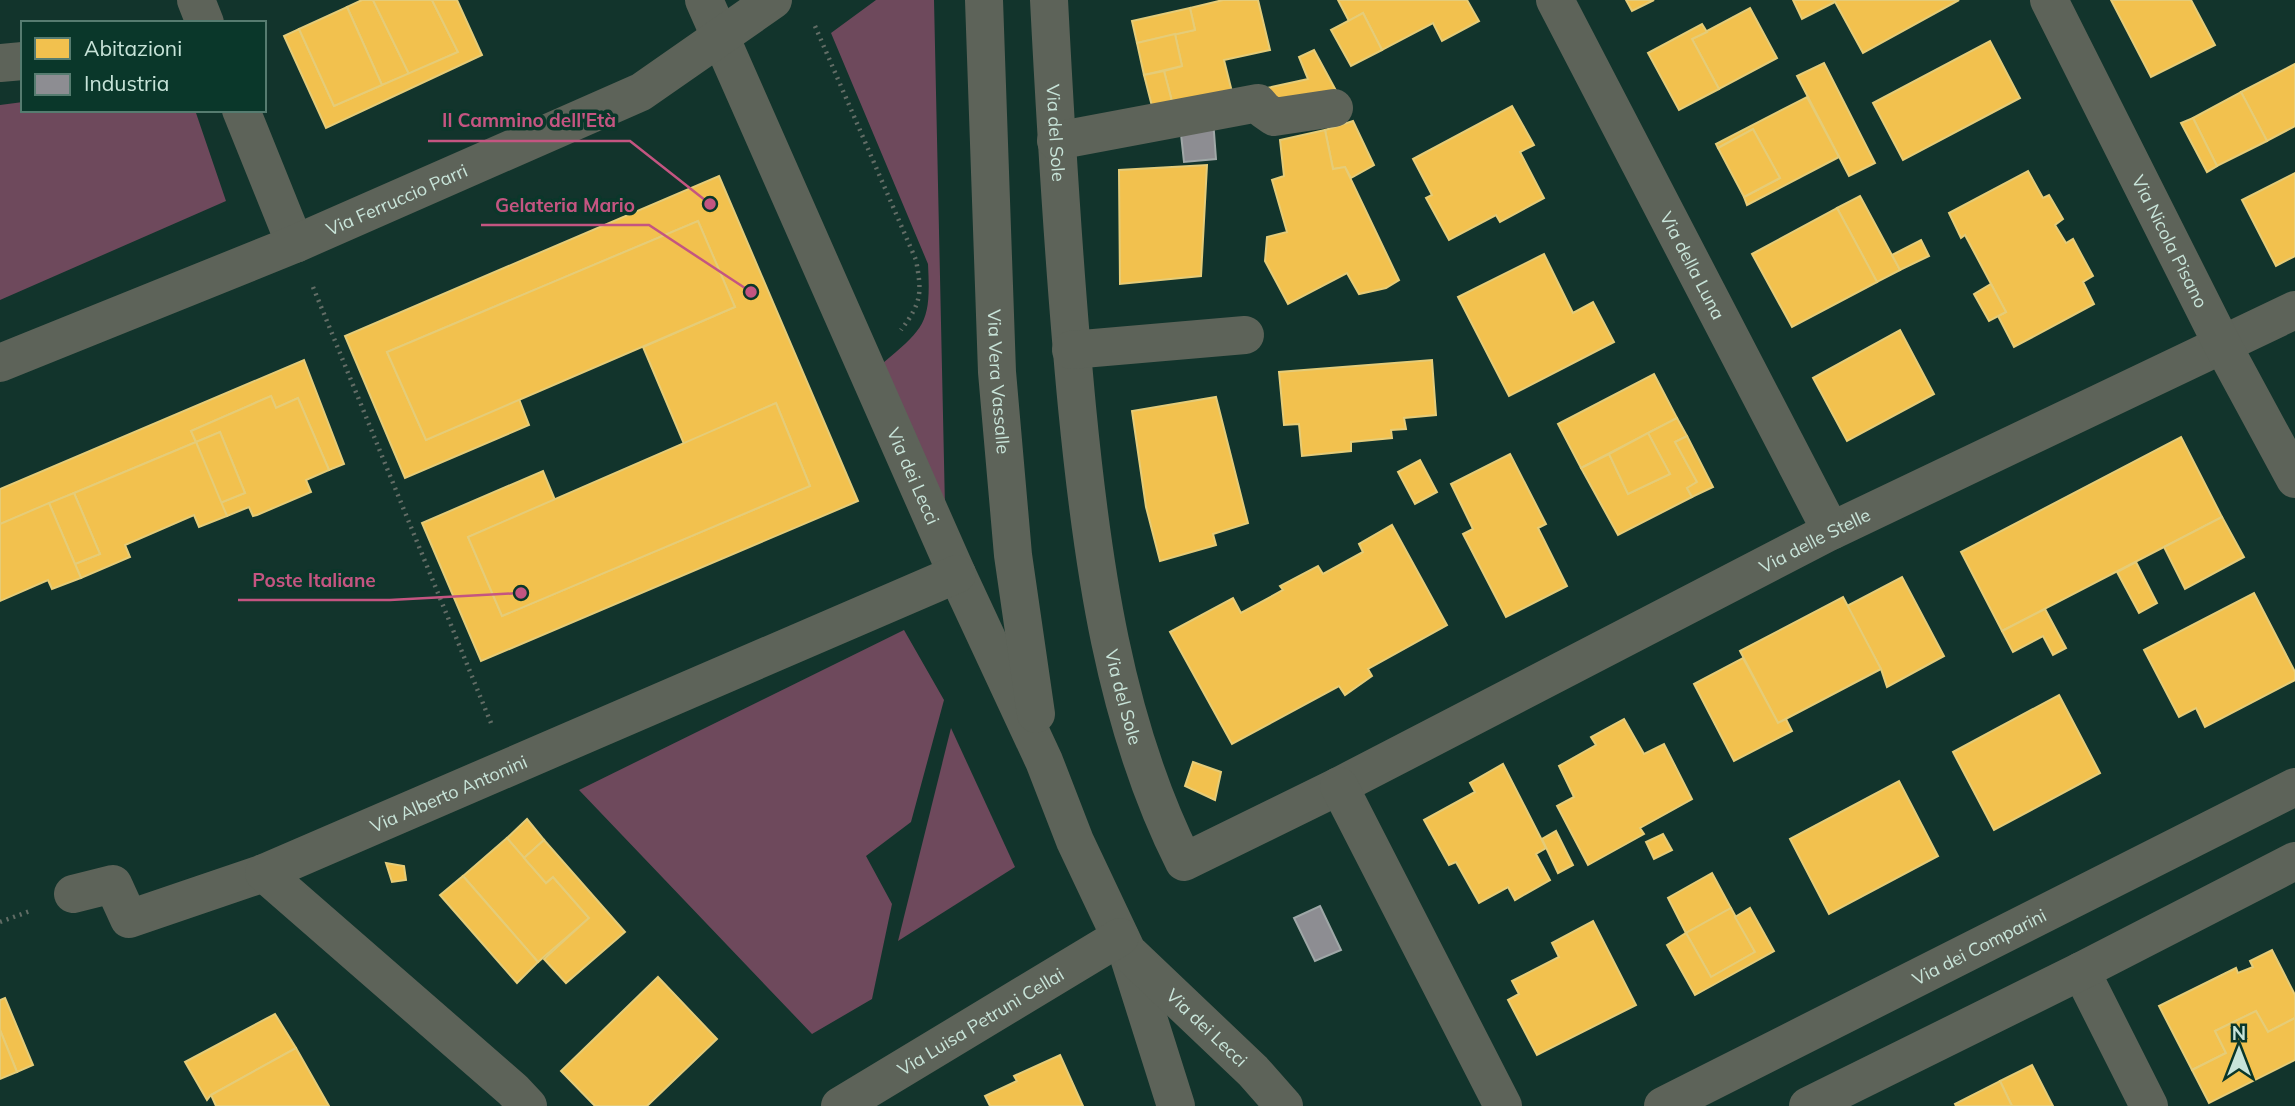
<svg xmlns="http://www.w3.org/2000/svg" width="2295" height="1106" viewBox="0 0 2295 1106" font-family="Mulish,sans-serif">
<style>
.green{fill:#6e495c}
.homes{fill:#f2c14e;stroke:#e5cc78;stroke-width:2}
.industry{fill:#8d8d92;stroke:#9fa7a7;stroke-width:2}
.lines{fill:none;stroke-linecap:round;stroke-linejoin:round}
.path{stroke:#626d66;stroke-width:4.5;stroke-dasharray:2 5;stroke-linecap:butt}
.minor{stroke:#5d6359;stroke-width:38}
.labels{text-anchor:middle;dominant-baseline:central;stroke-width:7;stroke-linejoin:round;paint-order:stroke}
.street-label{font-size:18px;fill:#c8e4d9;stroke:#0a372a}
.leader{fill:none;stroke:#c45581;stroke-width:2.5}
.callout-dot{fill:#c45581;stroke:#0a372a;stroke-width:2.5}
.callout-label{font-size:19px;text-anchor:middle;font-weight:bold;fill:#c45581;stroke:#0a372a;stroke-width:7;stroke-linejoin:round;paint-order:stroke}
</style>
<rect width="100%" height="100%" fill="#12342c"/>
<g class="green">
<path d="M876,0H934L945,507L883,363C926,327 931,322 928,264L831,33Z"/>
<path d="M23,102V110H195L226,201L0,300V105Z"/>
<path d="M904,630L944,700L911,822L866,856L892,904L872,999L812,1034L579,790Z"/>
<path d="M951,728L1015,867L898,941Z"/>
</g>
<g class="homes">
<path d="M362,0H373L409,74L382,85L347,7Z"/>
<path d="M373,0H432L458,52L409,74Z"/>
<path d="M432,0H457L482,55L326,128L284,36L299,29L334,106L458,52Z"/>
<path d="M1223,0H1258L1270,50L1224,60L1233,96L1174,109L1164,71L1182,66L1175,34L1195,30L1190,8Z"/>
<path d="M1338,0H1467L1479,21L1442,41L1433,23L1382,50L1363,13L1349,21Z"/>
<path d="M1626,0H1654L1632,11Z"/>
<path d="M1793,0H1834L1835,2L1802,19Z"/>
<path d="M1834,0H1959L1863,53Z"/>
<path d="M2111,0H2191L2215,45L2151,77Z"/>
<path d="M347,7L382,85L334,106L299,29Z"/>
<path d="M1190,8L1195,30L1137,43L1132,21Z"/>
<path d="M1750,8L1777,58L1719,89L1692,39Z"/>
<path d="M1363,13L1382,50L1351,66L1331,30Z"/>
<path d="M1702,24L1707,32L1692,39L1719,89L1679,110L1648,53Z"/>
<path d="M1175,34L1182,66L1144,75L1137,43Z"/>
<path d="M1990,41L2020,98L1903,160L1873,103Z"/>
<path d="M1314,50L1340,98L1272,108L1267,88L1308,79L1299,57Z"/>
<path d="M1824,63L1875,163L1849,176L1797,76Z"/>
<path d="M2295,64V126L2267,141L2241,92Z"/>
<path d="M1164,71L1174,109L1154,114L1144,75Z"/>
<path d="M2241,92L2267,141L2217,166L2193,118Z"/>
<path d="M1807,97L1839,157L1747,205L1744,197L1780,178L1753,129L1718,148L1716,144Z"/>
<path d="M1512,106L1534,145L1520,152L1544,198L1500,222L1496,215L1449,240L1426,198L1432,195L1413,159Z"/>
<path d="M2193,118L2217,166L2207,172L2181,123Z"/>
<path d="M1353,121L1374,165L1351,178L1345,167L1333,169L1325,130Z"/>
<path d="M1753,129L1780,178L1744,197L1718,148Z"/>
<path d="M1325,130L1333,169L1345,167L1399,280L1386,288L1359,294L1347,273L1288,304L1265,261L1267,237L1287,232L1272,180L1284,176L1280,140Z"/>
<path d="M1207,165L1201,276L1120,284L1119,170Z"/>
<path d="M2028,171L2043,198L2049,195L2063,219L2055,225L2066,243L2073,239L2093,276L2083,282L2094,304L2014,347L1998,316L2006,312L1965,235L1961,238L1949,213Z"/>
<path d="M2295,173V256L2276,266L2242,200Z"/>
<path d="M719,176L858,501L481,661L422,523L543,471L555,500L468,537L502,616L810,486L776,403L684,444L643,347L735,307L698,221L387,352L426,440L519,399L529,425L405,478L345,336Z"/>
<path d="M1860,196L1900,270L1877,282L1837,208Z"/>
<path d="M1837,208L1877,282L1792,327L1752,254Z"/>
<path d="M698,221L735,307L426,440L387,352Z"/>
<path d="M1921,240L1929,256L1900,270L1892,255Z"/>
<path d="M1544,254L1573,313L1593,302L1614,342L1509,396L1458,297Z"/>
<path d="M1991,284L2006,312L1989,321L1974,294Z"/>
<path d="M1900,330L1934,394L1847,441L1813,378Z"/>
<path d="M304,360L344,464L329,470L298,398L276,408L271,396L191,431L196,442L0,524V489Z"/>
<path d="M1432,360L1436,415L1404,418L1406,429L1391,430L1392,438L1351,442V451L1302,456L1299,424L1284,425L1279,372Z"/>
<path d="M1654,374L1677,418L1581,468L1558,424Z"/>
<path d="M271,396L276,408L298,398L329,470L306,480L311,492L257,515L253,516L249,507L227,516L220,503L245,493L220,432L196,442L191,431Z"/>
<path d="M1216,397L1248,523L1213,534L1216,545L1160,561L1146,507L1132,411Z"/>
<path d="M776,403L810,486L502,616L468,537Z"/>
<path d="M1677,418L1687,436L1675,442L1697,482L1687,488L1692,497L1618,535L1581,468L1609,454L1628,494L1670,474L1648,433Z"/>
<path d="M220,432L245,493L220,503L196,442Z"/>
<path d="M1648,433L1670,474L1628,494L1609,454Z"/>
<path d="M1687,436L1713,487L1692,497L1687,488L1697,482L1675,442Z"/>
<path d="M2181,437L2222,517L2002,631L1961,552Z"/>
<path d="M196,442L227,516L199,527L194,515L125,545L130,557L81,578L75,564L100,554L74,493Z"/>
<path d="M1510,454L1546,524L1538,528L1567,586L1506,617L1463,534L1473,529L1451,484Z"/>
<path d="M1420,460L1437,492L1415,504L1398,472Z"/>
<path d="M74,493L100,554L75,564L49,503Z"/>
<path d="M49,503L81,578L52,589L48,580L0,601V524Z"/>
<path d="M2222,517L2244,557L2185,589L2164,547Z"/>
<path d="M1392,525L1447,625L1368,669L1372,676L1345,695L1339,686L1232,744L1170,632L1233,598L1241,613L1283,590L1280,586L1318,566L1323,574L1363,552L1359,544Z"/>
<path d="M2136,562L2157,603L2139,613L2117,572Z"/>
<path d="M1902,577L1944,656L1887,687L1881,669L1847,606Z"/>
<path d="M2254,593L2295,672V680L2205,727L2196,708L2179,717L2144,650Z"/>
<path d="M1843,597L1881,669L1778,723L1740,651Z"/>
<path d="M2045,609L2066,648L2053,655L2043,636L2013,652L2002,631Z"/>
<path d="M1743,658L1778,723L1786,719L1792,731L1734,761L1694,684Z"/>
<path d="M2059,695L2100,773L1994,830L1953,752Z"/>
<path d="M1624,719L1644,754L1664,744L1692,799L1640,828L1644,834L1588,865L1557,806L1574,797L1559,766L1596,745L1591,737Z"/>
<path d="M1193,762L1221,772L1215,800L1185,786Z"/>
<path d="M1503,764L1546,848L1536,854L1550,880L1515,900L1508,887L1479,903L1456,862L1449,865L1424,820L1475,792L1470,783Z"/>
<path d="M1899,781L1938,856L1829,914L1790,839Z"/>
<path d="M527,819L544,840L524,858L507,838Z"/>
<path d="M1556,831L1573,865L1558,873L1542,839Z"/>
<path d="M1663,834L1672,850L1654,859L1646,842Z"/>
<path d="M507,838L546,883L553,877L589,918L538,962L463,876Z"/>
<path d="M544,840L625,932L566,983L544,959L589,918L553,877L546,883L524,858Z"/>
<path d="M386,863L404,866L406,880L392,882Z"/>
<path d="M1712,873L1731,908L1686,933L1668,898Z"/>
<path d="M463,876L538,962L517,983L440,895Z"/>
<path d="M1731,908L1755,952L1711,977L1686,933Z"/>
<path d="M1750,908L1774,951L1695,995L1667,945L1686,933L1711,977L1755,952L1735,917Z"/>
<path d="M1593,921L1636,1005L1537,1055L1508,1000L1519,994L1512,981L1559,957L1552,943Z"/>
<path d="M2272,950L2295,995V1018L2268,1032L2256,1011L2215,1031L2226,1053L2192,1070L2159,1006L2236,968L2238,973L2253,967L2250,961Z"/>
<path d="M658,977L717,1039L647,1106H595L561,1071Z"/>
<path d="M5,998L33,1065L17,1072L0,1030V1000Z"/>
<path d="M2256,1011L2268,1032L2295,1018V1060L2209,1103L2192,1070L2226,1053L2215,1031Z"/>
<path d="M275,1014L296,1048L211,1095L207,1100L185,1062Z"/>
<path d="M0,1030L17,1072L0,1079Z"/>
<path d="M296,1048L329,1106H216L211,1095Z"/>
<path d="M1060,1055L1083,1106H990L985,1096L1017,1081L1014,1076Z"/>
<path d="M2032,1065L2053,1106H2012L2000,1081Z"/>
<path d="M2000,1081L2012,1106H1956L1955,1104Z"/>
</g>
<g class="industry">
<path d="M1213,119L1216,159L1184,162L1180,125Z"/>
<path d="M1320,906L1341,950L1315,961L1294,918Z"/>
</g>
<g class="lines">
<g class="path">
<path d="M815,26L916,260C922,293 922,302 901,330"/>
<path d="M313,287L491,723"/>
<path d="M0,922L30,911"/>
</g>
<g class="minor">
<path d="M196,0L205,23"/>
<path id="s1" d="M704,0L957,574L1044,761L1075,841L1127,951L1176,1106"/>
<path id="s2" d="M984,0L997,372L1013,555L1036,714"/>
<path id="s3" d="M1049,0C1056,136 1064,271 1077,407C1092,561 1114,723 1184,862L1339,786L1831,531L2295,310"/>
<path id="s4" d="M1555,0L1831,531"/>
<path id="s5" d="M2049,0L2223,346L2295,479"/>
<path d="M0,63L23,61"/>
<path d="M241,110L295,244"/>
<path d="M1056,141L1258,103L1264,110L1274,117L1334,108"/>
<path d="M1071,350L1245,335"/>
<path id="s6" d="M0,363L295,244L641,92L773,0"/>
<path d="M1339,786L1503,1106"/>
<path d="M73,894L113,884L129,919L264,873"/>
<path id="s7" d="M1131,955L1253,1071L1284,1106"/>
<path d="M2081,971L2149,1106"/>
<path id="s8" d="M528,1106L513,1090L264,873L957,574"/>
<path id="s9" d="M840,1106L1120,937"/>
<path id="s10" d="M1663,1106L2295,787"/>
<path d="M1808,1106L2081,971L2295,861"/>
</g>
</g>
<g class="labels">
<g class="street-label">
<text stroke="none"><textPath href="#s3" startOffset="133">Via del Sole</textPath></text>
<text stroke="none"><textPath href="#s6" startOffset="429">Via Ferruccio Parri</textPath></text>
<text stroke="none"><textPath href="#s5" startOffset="270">Via Nicola Pisano</textPath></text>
<text stroke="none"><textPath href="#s4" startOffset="299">Via della Luna</textPath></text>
<text stroke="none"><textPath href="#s2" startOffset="382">Via Vera Vassalle</textPath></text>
<text stroke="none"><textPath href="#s1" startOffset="520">Via dei Lecci</textPath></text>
<text stroke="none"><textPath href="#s3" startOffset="1586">Via delle Stelle</textPath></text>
<text stroke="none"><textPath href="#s3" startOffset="702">Via del Sole</textPath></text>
<text stroke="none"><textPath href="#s8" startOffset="553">Via Alberto Antonini</textPath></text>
<text stroke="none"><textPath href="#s10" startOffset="354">Via dei Comparini</textPath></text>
<text stroke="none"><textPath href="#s9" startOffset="164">Via Luisa Petruni Cellai</textPath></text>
<text stroke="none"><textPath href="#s7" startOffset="105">Via dei Lecci</textPath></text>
</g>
</g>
<path class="leader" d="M710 204L630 141H428M751 292L649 225H481M521 593L390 600H238"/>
<g class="callout-dot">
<circle cx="710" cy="204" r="7"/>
<circle cx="751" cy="292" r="7"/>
<circle cx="521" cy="593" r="7"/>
</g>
<g class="callout-label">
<text x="529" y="127">Il Cammino dell'Età</text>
<text x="565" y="212">Gelateria Mario</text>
<text x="314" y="587">Poste Italiane</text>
</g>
<rect x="21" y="21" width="245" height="91" fill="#0a372a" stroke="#567c70" stroke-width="2"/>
<rect x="35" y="38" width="35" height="21" fill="#f2c14e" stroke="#567c70" stroke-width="2"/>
<text x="84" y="56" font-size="21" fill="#c8e4d9">Abitazioni</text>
<rect x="35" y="74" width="35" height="21" fill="#8d8d92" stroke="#567c70" stroke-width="2"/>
<text x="84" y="91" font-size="21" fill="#c8e4d9">Industria</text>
<g transform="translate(2239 1050)" stroke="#0a372a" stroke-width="5" paint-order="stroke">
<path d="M0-5L12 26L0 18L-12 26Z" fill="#c8e4d9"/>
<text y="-10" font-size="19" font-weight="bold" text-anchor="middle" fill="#c8e4d9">N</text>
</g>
</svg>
